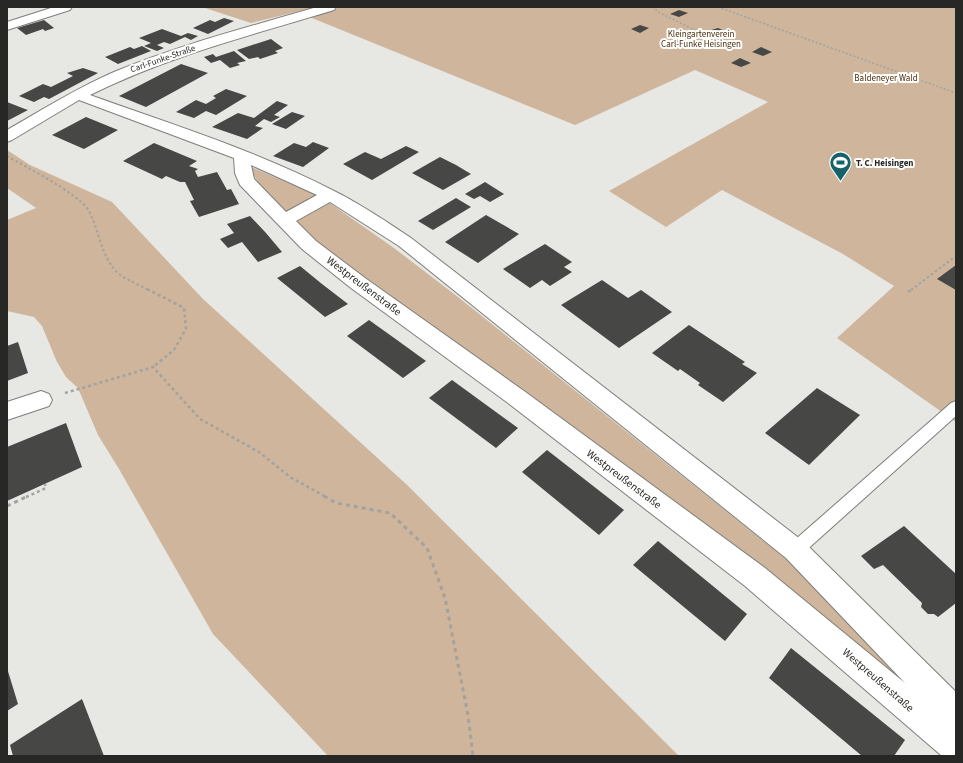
<svg xmlns="http://www.w3.org/2000/svg" width="963" height="763" viewBox="0 0 963 763" font-family="'Source Sans 3',sans-serif">
<style>
.green{fill:#ceb59c}
.building{fill:#474845}
.lines{fill:none;stroke-linecap:round;stroke-linejoin:round}
.lane-casing{stroke:#7e7e7a;stroke-width:2}
.street-casing{stroke:#7e7e7a;stroke-width:2}
.path-far3{stroke:#a2a29f;stroke-width:1.5;stroke-dasharray:2 2;stroke-linecap:butt}
.path-far2{stroke:#a2a29f;stroke-width:2;stroke-dasharray:2.5 2.5;stroke-linecap:butt}
.path-far1{stroke:#a2a29f;stroke-width:2.5;stroke-dasharray:3 3;stroke-linecap:butt}
.path{stroke:#a2a29f;stroke-width:3;stroke-dasharray:4 4;stroke-linecap:butt}
.lane{fill:#fff;fill-rule:evenodd}
.street{fill:#fff;fill-rule:evenodd}
.labels{text-anchor:middle;dominant-baseline:central;stroke-width:4;stroke-linejoin:round;paint-order:stroke}
.far-park-label{font-size:9px;fill:#4b2e0d;stroke:#fffffe}
.far-street-label{font-size:9px;fill:#272725;stroke:#fffffe}
.far-poi-label{font-size:9px;font-weight:bold;fill:#272725;stroke:#fffffe;text-anchor:start}
.street-label{font-size:11px;fill:#272725;stroke:#fffffe}
</style>
<rect width="100%" height="100%" fill="#e7e7e3"/>
<g class="green">
<path d="M202,7H316L251,23Z"/>
<path d="M335,7H956V422L837,338L894,286L843,254L722,190L666,227L609,191L768,102L695,70L575,125L307,16Z"/>
<path d="M7,150L30,165L112,202L203,299L406,484L679,756H328L213,634L119,469L98,435L78,388L66,377L57,362L42,326L34,317L7,311V220L36,208L7,188Z"/>
<path d="M249,166L321,197L394,248L458,297L796,567L956,723L320,246C296,222 263,198 249,166Z"/>
</g>
<g class="building">
<path d="M679,10L688,13L679,17L670,14Z"/>
<path d="M224,18L234,21L208,34L193,28L210,20L215,22Z"/>
<path d="M44,20L54,28L45,31L43,29L26,35L17,28Z"/>
<path d="M640,25L649,28L640,33L631,29Z"/>
<path d="M718,28L727,32L717,35L708,31Z"/>
<path d="M162,29L181,36L188,33L198,36L191,40L185,37L170,44L164,42L157,45L164,48L157,51L144,46L151,43L139,38Z"/>
<path d="M271,39L283,48L275,51L278,53L260,59L258,57L249,59L237,50Z"/>
<path d="M678,40L688,44L679,48L670,44Z"/>
<path d="M142,46L151,51L118,64L105,57L130,47L134,49Z"/>
<path d="M761,47L772,52L763,56L752,52Z"/>
<path d="M234,51L246,61L237,63L240,65L230,68L220,60L211,63L204,57L213,54L216,57Z"/>
<path d="M740,58L751,63L741,67L731,63Z"/>
<path d="M181,64L208,73L146,107L119,96Z"/>
<path d="M83,68L98,73L49,99L44,97L34,102L19,96L43,84L51,87L73,76L67,73Z"/>
<path d="M226,89L247,96L216,115L206,111L194,118L176,112L196,100L206,104L216,98L213,96Z"/>
<path d="M277,101L288,105L274,115L280,117L271,122L264,119L255,126L263,128L247,139L212,127L238,113L254,118Z"/>
<path d="M7,102L25,109L28,110L7,121Z"/>
<path d="M292,112L305,116L286,129L272,124Z"/>
<path d="M86,117L118,130L84,149L52,135Z"/>
<path d="M313,142L329,148L303,167L273,156L294,143L306,147Z"/>
<path d="M154,143L197,161L189,166L198,169L195,171L198,177L217,172L227,190L231,189L239,204L199,217L190,201L194,200L185,182H180L166,176L162,179L123,161Z"/>
<path d="M406,146L419,152L372,180L343,164L365,152L381,159Z"/>
<path d="M440,157L456,165L471,174L443,190L412,173Z"/>
<path d="M485,182L504,194L490,202L480,196L474,199L465,194Z"/>
<path d="M456,198L471,207L433,230L418,221Z"/>
<path d="M486,215L519,234L478,263L445,242Z"/>
<path d="M250,216L266,233L282,252L258,262L242,242L228,248L220,239L234,233L227,224Z"/>
<path d="M545,244L572,262L564,267L572,272L550,286L542,280L530,288L503,269Z"/>
<path d="M956,265V290L937,279Z"/>
<path d="M300,266L322,284L348,304L325,317L277,278Z"/>
<path d="M602,280L628,298L641,290L672,312L619,348L561,305Z"/>
<path d="M369,320L397,340L426,361L403,378L347,336Z"/>
<path d="M689,325L745,362L742,364L757,373L723,402L698,385L700,383L680,369L678,371L652,353Z"/>
<path d="M18,342L28,373L7,381V346Z"/>
<path d="M452,380L518,428L496,448L429,398Z"/>
<path d="M817,388L860,415L809,465L765,433Z"/>
<path d="M66,423L82,467L7,501V447Z"/>
<path d="M547,450L624,510L599,535L522,472Z"/>
<path d="M904,526L956,574V603L938,617L934,614H928L921,607L922,603L883,565L874,569L861,556Z"/>
<path d="M658,541L747,614L725,641L633,565Z"/>
<path d="M791,648L905,740L894,756H862L769,678Z"/>
<path d="M7,668L18,704L7,711Z"/>
<path d="M82,699L104,756H13L10,745Z"/>
</g>
<g class="lines">
<defs>
<path id="lane" d="M956,401V416L801,555L795,558L789,555L787,550L789,545L951,403Z"/>
<g id="street">
<path d="M54,7H72L70,10L7,30V22Z"/>
<path d="M317,7H336L334,10C252,35 168,56 90,95C173,125 258,151 336,192C362,205 387,222 411,238L804,542L956,692V756H942L745,586L508,403L351,288L302,249L240,185L235,173L234,158L79,100L12,140L7,142V130C42,110 77,88 114,72C179,45 249,27 317,7ZM251,165L317,195L286,212L254,179ZM330,202L399,246L786,558L905,683L765,568L524,391L365,278L316,241L296,221Z"/>
<path d="M41,391L49,394L52,400L49,406L7,420V402Z"/>
</g>
</defs>
<use href="#lane" class="lane-casing"/>
<use href="#street" class="street-casing"/>
<g class="path-far3">
<path d="M652,7L660,13L707,36"/>
<path d="M718,7L956,93"/>
</g>
<g class="path-far2">
<path d="M7,156C26,167 75,192 87,208C100,228 100,258 119,274C127,280 139,285 149,290"/>
<path d="M911,290L956,256"/>
</g>
<g class="path-far1">
<path d="M147,289L184,308L186,329L174,350L153,367"/>
<path d="M908,292L913,289"/>
<path d="M65,393L153,367L200,419L259,452L290,477L326,497"/>
<path d="M26,497L46,488L45,484"/>
</g>
<g class="path">
<path d="M324,496L336,503L390,513L427,548L445,598L468,715L473,756"/>
<path d="M7,506L28,496"/>
</g>
<use href="#lane" class="lane"/>
<use href="#street" class="street"/>
</g>
<defs>
<symbol id="stadium-pin" viewBox="-11 -11 22 30"><path d="M0 17L-7.5 6A9.5 9.5 0 1 1 7.5 6Z" fill="#14636a" stroke="#fffffe"/><path d="M0-5a6.5 5 0 1 0 0 10a6.5 5 0 1 0 0-10ZM-3.5-1.8h7v3.6h-7Z" fill="#fff"/></symbol>
</defs>
<g fill-rule="evenodd">
<use href="#stadium-pin" x="828" y="150" width="25" height="34"/>
</g>
<g class="labels">
<g class="far-park-label">
<text x="701" y="34">Kleingartenverein<tspan x="701" dy="10">Carl-Funke Heisingen</tspan></text>
<text x="886" y="78">Baldeneyer Wald</text>
</g>
<g class="far-street-label">
<text transform="translate(163 59) rotate(-19)">Carl-Funke-Straße</text>
</g>
<g class="far-poi-label">
<text x="856" y="163">T. C. Heisingen</text>
</g>
<g class="street-label">
<text transform="translate(364 286) rotate(37)">Westpreußenstraße</text>
<text transform="translate(624 479) rotate(37)">Westpreußenstraße</text>
<text transform="translate(878 680) rotate(41)">Westpreußenstraße</text>
</g>
</g>
<rect width="963" height="763" fill="none" stroke="#272725" stroke-width="16"/>
</svg>
